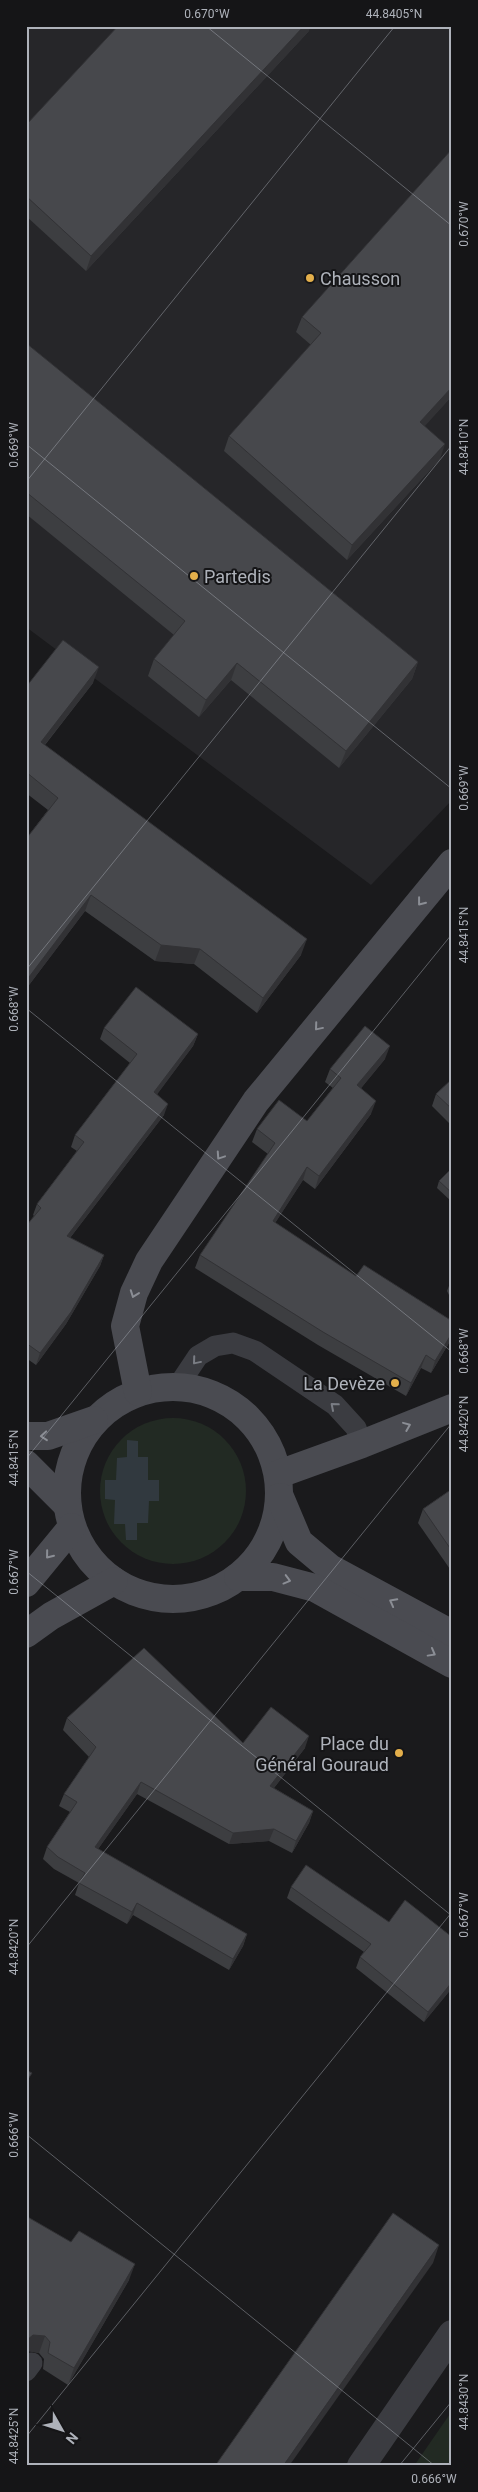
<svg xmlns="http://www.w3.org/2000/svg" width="478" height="2492" viewBox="0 0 478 2492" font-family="Roboto,sans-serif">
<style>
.built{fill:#262629}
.green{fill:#222a23}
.water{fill:#31393f}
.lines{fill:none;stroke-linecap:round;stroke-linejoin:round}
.lane{stroke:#3b3c41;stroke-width:21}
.street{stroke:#3b3c41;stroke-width:28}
.secondary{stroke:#4a4b51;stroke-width:28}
.wall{fill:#3d3e41}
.shaded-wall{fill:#323235}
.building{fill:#47484c;stroke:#323235}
.oneway{stroke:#8b8e95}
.oneway2{stroke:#7a7d84}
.ticks{fill:none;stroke:#aeb2ba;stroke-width:1;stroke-opacity:0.45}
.poi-dot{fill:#e3af4b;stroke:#151517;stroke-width:2}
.labels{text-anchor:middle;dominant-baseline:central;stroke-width:4;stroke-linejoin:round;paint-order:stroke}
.poi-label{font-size:18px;fill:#aeb2ba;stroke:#151517;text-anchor:start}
.neatline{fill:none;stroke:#aeb2ba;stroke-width:2}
.ticks-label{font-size:12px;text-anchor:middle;fill:#aeb2ba}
</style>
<rect width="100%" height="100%" fill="#1a1a1c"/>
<path class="built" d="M26,26H452V800L371,885L26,627Z"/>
<g class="green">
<circle cx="173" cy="1491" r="73"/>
<path d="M452,2411V2466H414Z"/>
</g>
<path class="water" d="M127,1440L138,1441V1457H148V1480H159V1501H149L148,1523H137V1540H126L125,1524H114L115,1500L105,1499V1480H116L117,1458L127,1457Z"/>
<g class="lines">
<g class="lane">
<path d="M178,1386L198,1356L215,1346L233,1343L255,1351L335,1405L356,1428L362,1444"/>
<path d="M26,2371L32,2363"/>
</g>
<path class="street" d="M361,2466L452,2334"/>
<g class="secondary">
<circle cx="173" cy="1493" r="106"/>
<path d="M138,1392L125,1326L134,1293L149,1261L256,1101L452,863"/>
<path d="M26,1436H48L94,1420"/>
<path d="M26,1464L67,1505"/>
<path d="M279,1474L362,1444L452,1408"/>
<path d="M280,1497L299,1542L330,1568L452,1634"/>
<path d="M238,1577H273L315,1588L452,1664"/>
<path d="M26,1583L72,1527"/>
<path d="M26,1634L51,1616L114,1581"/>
</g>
</g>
<g class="wall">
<path d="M309,31L86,271L26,216V125Z"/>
<path d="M452,149V396L424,426L440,459L347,560L224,451L229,436L311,345L296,332L302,317Z"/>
<path d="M26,343L418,662L412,679L339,768L231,680L199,717L148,676L154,659L174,635L26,514Z"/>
<path d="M93,683L45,745L301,955L257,1013L194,964L155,961L85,911L26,989V839L48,810L26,793V687Z"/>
<path d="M104,1028L198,1034L193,1046L157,1094L164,1115L70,1238L104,1255L100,1266L66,1324L36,1365L26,1358V1226L34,1216L33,1215L37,1204L77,1151L71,1147L75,1135L130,1063L100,1039Z"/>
<path d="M385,1059L361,1088L371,1114L315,1189L303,1180L275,1223L356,1276L452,1321V1338L431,1373L421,1368L406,1396L318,1345L195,1268L200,1255L268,1154L252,1142L257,1129L307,1121L333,1088L325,1082L330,1069Z"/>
<path d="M452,1079V1126L432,1106L436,1094Z"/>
<path d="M452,1168V1202L437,1188L439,1181Z"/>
<path d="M452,1278V1301L447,1291Z"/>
<path d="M452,1489V1572L418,1523L423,1509Z"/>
<path d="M67,1718L243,1743L305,1748L274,1788L313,1811L309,1823L292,1853L269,1841L229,1844L137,1794L98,1849L247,1934L243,1946L229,1970L133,1915L127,1924L75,1895L79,1883L54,1869L43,1859L47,1847L70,1812L59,1806L64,1794L89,1757L63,1730Z"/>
<path d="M291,1887L452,1988L424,2022L356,1968L360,1957L364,1952L287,1898Z"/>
<path d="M26,2216L129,2280L68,2385L43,2369L44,2359L39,2353L28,2351L26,2352Z"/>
</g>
<g class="shaded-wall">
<path d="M304,26H311L309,31L86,271L91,256Z"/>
<path d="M452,387V396L415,437L420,422Z"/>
<path d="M445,444L440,459L347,560L352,545Z"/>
<path d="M418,662L412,679L339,768L346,751Z"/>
<path d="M237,663L231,680L199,717L206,700Z"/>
<path d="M99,667L93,683L35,757L41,742Z"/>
<path d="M91,895L85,911L26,989V981Z"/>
<path d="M307,939L301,955L257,1013L263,998Z"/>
<path d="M161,945L200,949L194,964L155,961Z"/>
<path d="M198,1034L193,1046L150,1104L154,1092Z"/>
<path d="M390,1046L385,1059L353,1098L357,1085Z"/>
<path d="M376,1101L371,1114L315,1189L319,1176Z"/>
<path d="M168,1104L164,1115L63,1247L67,1236Z"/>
<path d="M307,1167L303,1180L268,1234L273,1221Z"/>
<path d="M104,1255L100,1266L66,1324L36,1365L40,1353Z"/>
<path d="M452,1333V1338L431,1373L435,1361Z"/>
<path d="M426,1355L421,1368L406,1396L411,1383Z"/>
<path d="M309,1736L305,1748L266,1798L270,1786Z"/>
<path d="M141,1782L137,1794L91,1859L95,1847Z"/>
<path d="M313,1811L309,1823L292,1853L296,1841Z"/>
<path d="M274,1829L269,1841L229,1844L233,1833Z"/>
<path d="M137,1903L133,1915L127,1924L132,1912Z"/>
<path d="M247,1934L243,1946L229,1970L233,1959Z"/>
<path d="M452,1982V1988L424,2022L428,2012Z"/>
<path d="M439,2245L433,2263L289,2466H283Z"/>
<path d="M135,2264L129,2280L68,2385L74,2368Z"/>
<path d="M33,2335L45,2336L39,2353L28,2351L26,2352V2343L27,2340Z"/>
</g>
<g class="building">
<path d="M118,26H304L91,256L26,196V125Z"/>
<path d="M452,149V387L420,422L445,444L352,545L229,436L321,333L302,317Z"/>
<path d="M26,343L418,662L346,751L237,663L206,700L154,659L185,621L26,492Z"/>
<path d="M63,640L99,667L41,742L307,939L263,998L200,949L161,945L91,895L26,981V839L58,798L26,772V687Z"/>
<path d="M136,987L198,1034L154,1092L168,1104L67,1236L104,1255L71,1312L40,1353L26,1343V1226L41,1208L37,1204L84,1142L75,1135L137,1054L104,1028Z"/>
<path d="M365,1026L390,1046L357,1085L376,1101L319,1176L307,1167L273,1221L356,1276L364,1265L452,1321V1333L435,1361L426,1355L411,1383L323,1332L200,1255L275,1143L257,1129L279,1100L307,1121L341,1078L330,1069Z"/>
<path d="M452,1079V1109L436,1094Z"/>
<path d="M452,1168V1193L439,1181Z"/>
<path d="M452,1489V1551L423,1509Z"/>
<path d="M144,1648L243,1743L271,1707L309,1736L270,1786L313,1811L296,1841L274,1829L233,1833L141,1782L95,1847L247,1934L233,1959L137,1903L132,1912L79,1883L85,1873L58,1857L47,1847L77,1802L64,1794L96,1747L67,1718Z"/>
<path d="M306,1865L389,1922L405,1900L452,1937V1982L428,2012L360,1957L371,1944L291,1887Z"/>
<path d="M26,2070L32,2073L26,2082Z"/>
<path d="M393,2213L439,2245L283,2466H215Z"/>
<path d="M26,2216L71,2242L79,2231L135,2264L74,2368L48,2353L50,2342L45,2336L33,2335L27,2340H26Z"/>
</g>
<defs><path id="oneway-chevron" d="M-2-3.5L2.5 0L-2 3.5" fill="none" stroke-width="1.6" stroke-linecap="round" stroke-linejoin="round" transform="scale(1.25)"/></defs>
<g class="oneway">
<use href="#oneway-chevron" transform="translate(421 902) rotate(128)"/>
<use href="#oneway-chevron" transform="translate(318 1027) rotate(130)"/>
<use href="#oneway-chevron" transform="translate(220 1156) rotate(124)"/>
<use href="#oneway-chevron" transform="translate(134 1294) rotate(110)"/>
<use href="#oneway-chevron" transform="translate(407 1426) rotate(-22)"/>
<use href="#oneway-chevron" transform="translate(44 1436) rotate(175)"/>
<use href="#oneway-chevron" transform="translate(49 1555) rotate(129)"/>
<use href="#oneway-chevron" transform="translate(287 1580) rotate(15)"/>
<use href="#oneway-chevron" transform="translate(393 1602) rotate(-152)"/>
<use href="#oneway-chevron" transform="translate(432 1653) rotate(29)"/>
</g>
<g class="oneway2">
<use href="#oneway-chevron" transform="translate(196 1361) rotate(130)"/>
<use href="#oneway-chevron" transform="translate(334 1406) rotate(-139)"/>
</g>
<path class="ticks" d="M206,26L452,226M26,444L452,789M26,482L395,26M26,970L452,445M26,1008L452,1352M26,1459L452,934M26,1571L452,1916M26,1948L452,1423M26,2134L435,2466M26,2437L452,1912M399,2466L452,2401"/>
<g class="poi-dot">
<circle cx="310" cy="278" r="5"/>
<circle cx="194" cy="576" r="5"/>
<circle cx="395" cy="1383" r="5"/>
<circle cx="399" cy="1753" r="5"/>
</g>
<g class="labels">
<g class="poi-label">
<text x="320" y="278">Chausson</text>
<text x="204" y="576">Partedis</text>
<text x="385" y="1383" text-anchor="end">La Devèze</text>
<text x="389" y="1743" text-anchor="end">Place du<tspan x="389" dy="21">Général Gouraud</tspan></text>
</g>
</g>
<rect width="478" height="2492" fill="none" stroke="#151517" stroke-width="55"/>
<g transform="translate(62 2430) rotate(129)" stroke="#151517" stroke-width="4" paint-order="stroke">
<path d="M0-4L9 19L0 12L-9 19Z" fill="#aeb2ba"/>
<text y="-8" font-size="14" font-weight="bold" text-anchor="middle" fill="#aeb2ba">N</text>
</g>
<rect x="28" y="28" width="422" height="2436" class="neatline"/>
<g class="ticks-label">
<text x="207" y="18">0.670°W</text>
<text x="394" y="18">44.8405°N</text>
<text transform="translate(464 224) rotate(-90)" y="4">0.670°W</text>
<text transform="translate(14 445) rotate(-90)" y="4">0.669°W</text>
<text transform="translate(464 447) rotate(-90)" y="4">44.8410°N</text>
<text transform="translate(464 788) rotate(-90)" y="4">0.669°W</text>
<text transform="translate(464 935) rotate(-90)" y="4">44.8415°N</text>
<text transform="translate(14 1009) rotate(-90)" y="4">0.668°W</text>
<text transform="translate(464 1351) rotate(-90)" y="4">0.668°W</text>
<text transform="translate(464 1424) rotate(-90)" y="4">44.8420°N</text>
<text transform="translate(14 1458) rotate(-90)" y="4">44.8415°N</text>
<text transform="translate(14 1572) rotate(-90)" y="4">0.667°W</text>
<text transform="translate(464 1915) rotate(-90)" y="4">0.667°W</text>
<text transform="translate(14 1947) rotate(-90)" y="4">44.8420°N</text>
<text transform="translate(14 2135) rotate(-90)" y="4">0.666°W</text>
<text transform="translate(464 2402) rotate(-90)" y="4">44.8430°N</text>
<text transform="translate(14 2436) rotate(-90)" y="4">44.8425°N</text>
<text x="434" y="2483">0.666°W</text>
</g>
</svg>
